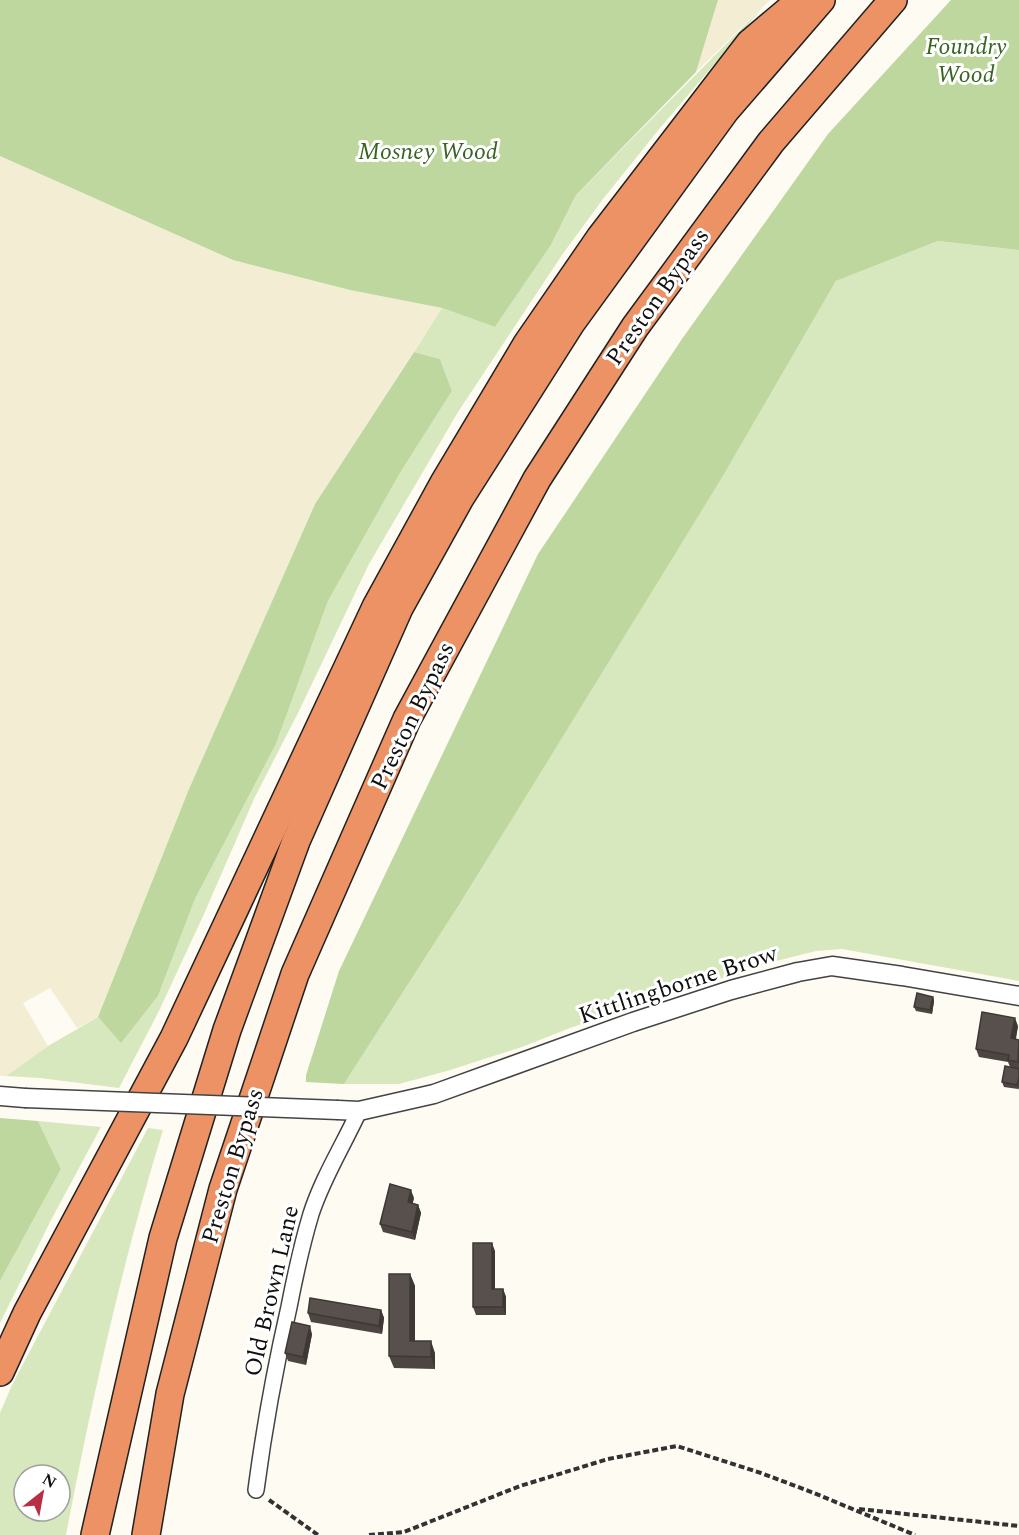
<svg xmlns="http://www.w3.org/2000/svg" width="1019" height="1535" viewBox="0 0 1019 1535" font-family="Spectral,serif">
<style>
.farmland{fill:#f3edd4}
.green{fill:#d8e8be;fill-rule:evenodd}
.forest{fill:#bed79e}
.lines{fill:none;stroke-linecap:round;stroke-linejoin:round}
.minor-casing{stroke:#434343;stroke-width:18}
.tertiary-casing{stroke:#434343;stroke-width:21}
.motorway-casing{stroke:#212121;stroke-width:30}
.path{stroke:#323232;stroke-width:4;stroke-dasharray:6 3;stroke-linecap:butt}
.minor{stroke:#fff;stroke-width:15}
.tertiary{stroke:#fff;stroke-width:18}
.motorway{stroke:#ec9264;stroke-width:27}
.tertiary-bridge-casing{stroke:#434343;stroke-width:21;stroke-linecap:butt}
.tertiary-bridge{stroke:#fff;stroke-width:18}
.wall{fill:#4c4541}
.shaded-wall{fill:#3e3835}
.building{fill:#58504c;stroke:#3e3835;stroke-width:1.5}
.labels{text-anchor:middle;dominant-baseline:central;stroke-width:6;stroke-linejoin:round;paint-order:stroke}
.park-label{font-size:24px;font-style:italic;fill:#386423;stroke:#fff}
.street-label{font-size:24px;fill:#101010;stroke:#fff}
</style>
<rect width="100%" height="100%" fill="#fefbf3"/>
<g class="farmland">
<path d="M718,0H770L696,72Z"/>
<path d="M0,156L233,260L350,290L442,308L315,504L189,789L98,1017L77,1028L50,988L23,1003L48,1046L6,1076H0Z"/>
</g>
<g class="green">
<path d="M763,7L660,128L603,199L562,255L458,412L369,564L300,709L254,799L204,914L158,1013L119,1088L40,1078L6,1076L48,1046L98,1017L121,1042L158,996L195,899L276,744L328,601L400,473L452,391L440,359L414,352L442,308L495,327L551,245L576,195Z"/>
<path d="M938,241L1019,250V981L842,949L816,951L768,963L570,1028L522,1047L447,1071L399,1084H344L465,896L593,684L723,476L836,281Z"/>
<path d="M38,1121L101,1127L50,1222L0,1323V1281L61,1169Z"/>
<path d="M148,1128L163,1130C122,1263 92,1399 66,1535H0V1413L12,1385ZM24,1475H60V1511H24Z"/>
</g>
<g class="forest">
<path d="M0,0H718L696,72L576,195L551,245L495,327L442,308L350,290L233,260L0,156Z"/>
<path d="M951,0H1019V250L938,241L836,281L723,476L461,902L344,1084L306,1082V1075L339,971L538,554L682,339L828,134Z"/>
<path d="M414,352L440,359L452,391L400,473L328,601L276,744L195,899L158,996L121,1043L98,1017L189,789L315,504Z"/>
<path d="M0,1118L38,1121L61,1169L0,1281Z"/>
</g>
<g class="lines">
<defs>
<path id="minor" d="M256,1490C264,1429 275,1368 289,1307C295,1276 302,1244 311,1214C323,1177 343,1146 359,1111"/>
<g id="tertiary">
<path d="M0,1096L25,1098"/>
<path d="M338,1110L359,1111L434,1094L633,1022L731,990L798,972L832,966L902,976L1019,996"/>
</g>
<g id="motorway">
<path d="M0,1372L27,1313L174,1038L376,607L444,483L527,344L600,238L750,43L801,0"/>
<path d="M95,1535L163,1238L227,1030L296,841L399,608L460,498L571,323L725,111L821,0"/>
<path d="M146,1535L170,1394L223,1189L295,974L407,719L537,479L635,327L771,142L893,0"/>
</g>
</defs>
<use href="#minor" class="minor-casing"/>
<use href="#tertiary" class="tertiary-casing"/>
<use href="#motorway" class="motorway-casing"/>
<g class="path">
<path d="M269,1500L318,1535"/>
<path d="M859,1509L1019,1526"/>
<path d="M369,1535L404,1532L520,1486L608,1459L677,1446L761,1473L814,1493L915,1535"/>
</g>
<use href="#minor" class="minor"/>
<use href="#tertiary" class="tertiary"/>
<use href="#motorway" class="motorway"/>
<defs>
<path id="tertiary-bridge" d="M25,1098L338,1110"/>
</defs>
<use href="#tertiary-bridge" class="tertiary-bridge-casing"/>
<use href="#tertiary-bridge" class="tertiary-bridge"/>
</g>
<g class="wall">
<path d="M933,997L934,1001L932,1014L916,1011L914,1007Z"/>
<path d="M1018,1026L1016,1039L1019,1040V1090L1018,1088V1089L1004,1087L1002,1082L1010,1067L1008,1062L979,1057L976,1049Z"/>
<path d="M414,1198L412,1204L418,1205L421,1213L415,1240L383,1232L380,1224Z"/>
<path d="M495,1251V1289H503L506,1297V1315H476L473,1307Z"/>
<path d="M410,1274L415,1286V1341L435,1353V1369L394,1368L389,1356Z"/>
<path d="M381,1310L384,1318L382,1334L311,1322L308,1313Z"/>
<path d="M312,1334L306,1365L288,1361L285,1353Z"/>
</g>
<g class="shaded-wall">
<path d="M933,997L934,1001L932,1014L930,1010Z"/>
<path d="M1015,1018L1018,1026L1014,1046L1011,1038Z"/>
<path d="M411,1190L414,1198L411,1211L408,1202Z"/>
<path d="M418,1205L421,1213L415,1240L412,1232Z"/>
<path d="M492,1243L495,1251V1297L492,1289Z"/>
<path d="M410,1274L415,1286V1353L410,1341Z"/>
<path d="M503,1289L506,1297V1315L503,1307Z"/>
<path d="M381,1310L384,1318L382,1334L379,1326Z"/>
<path d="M310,1326L312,1334L306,1365L303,1357Z"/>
<path d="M431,1341L435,1353V1369L431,1357Z"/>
</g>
<g class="building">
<path d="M917,993L933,997L930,1010L914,1007Z"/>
<path d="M982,1012L1015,1018L1011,1038L1019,1040L1018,1062L1008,1060L1009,1055L976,1049Z"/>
<path d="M1005,1066L1019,1069V1077L1017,1085L1002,1082Z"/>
<path d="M390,1184L411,1190L408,1202L418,1205L412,1232L380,1224Z"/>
<path d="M473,1243H492V1289H503V1307H473Z"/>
<path d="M389,1274H410V1341H431V1357L389,1356Z"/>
<path d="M310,1298L381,1310L379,1326L308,1313Z"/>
<path d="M292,1322L310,1326L303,1357L285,1353Z"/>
</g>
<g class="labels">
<g class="park-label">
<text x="966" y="47">Foundry<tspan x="966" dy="28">Wood</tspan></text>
<text x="428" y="152">Mosney Wood</text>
</g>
<g class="street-label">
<text transform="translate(658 297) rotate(-55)">Preston Bypass</text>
<text transform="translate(413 716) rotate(-64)">Preston Bypass</text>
<text transform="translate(678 985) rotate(-18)">Kittlingborne Brow</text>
<text transform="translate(233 1166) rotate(-73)">Preston Bypass</text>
<text transform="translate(272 1291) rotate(-77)">Old Brown Lane</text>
</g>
</g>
<g transform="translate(42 1493) rotate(31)"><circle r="28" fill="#ffffff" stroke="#9f9f9f" stroke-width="1.5"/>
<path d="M0-4.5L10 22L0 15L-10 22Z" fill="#b82f45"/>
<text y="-9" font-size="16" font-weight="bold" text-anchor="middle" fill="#101010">N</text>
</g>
</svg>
